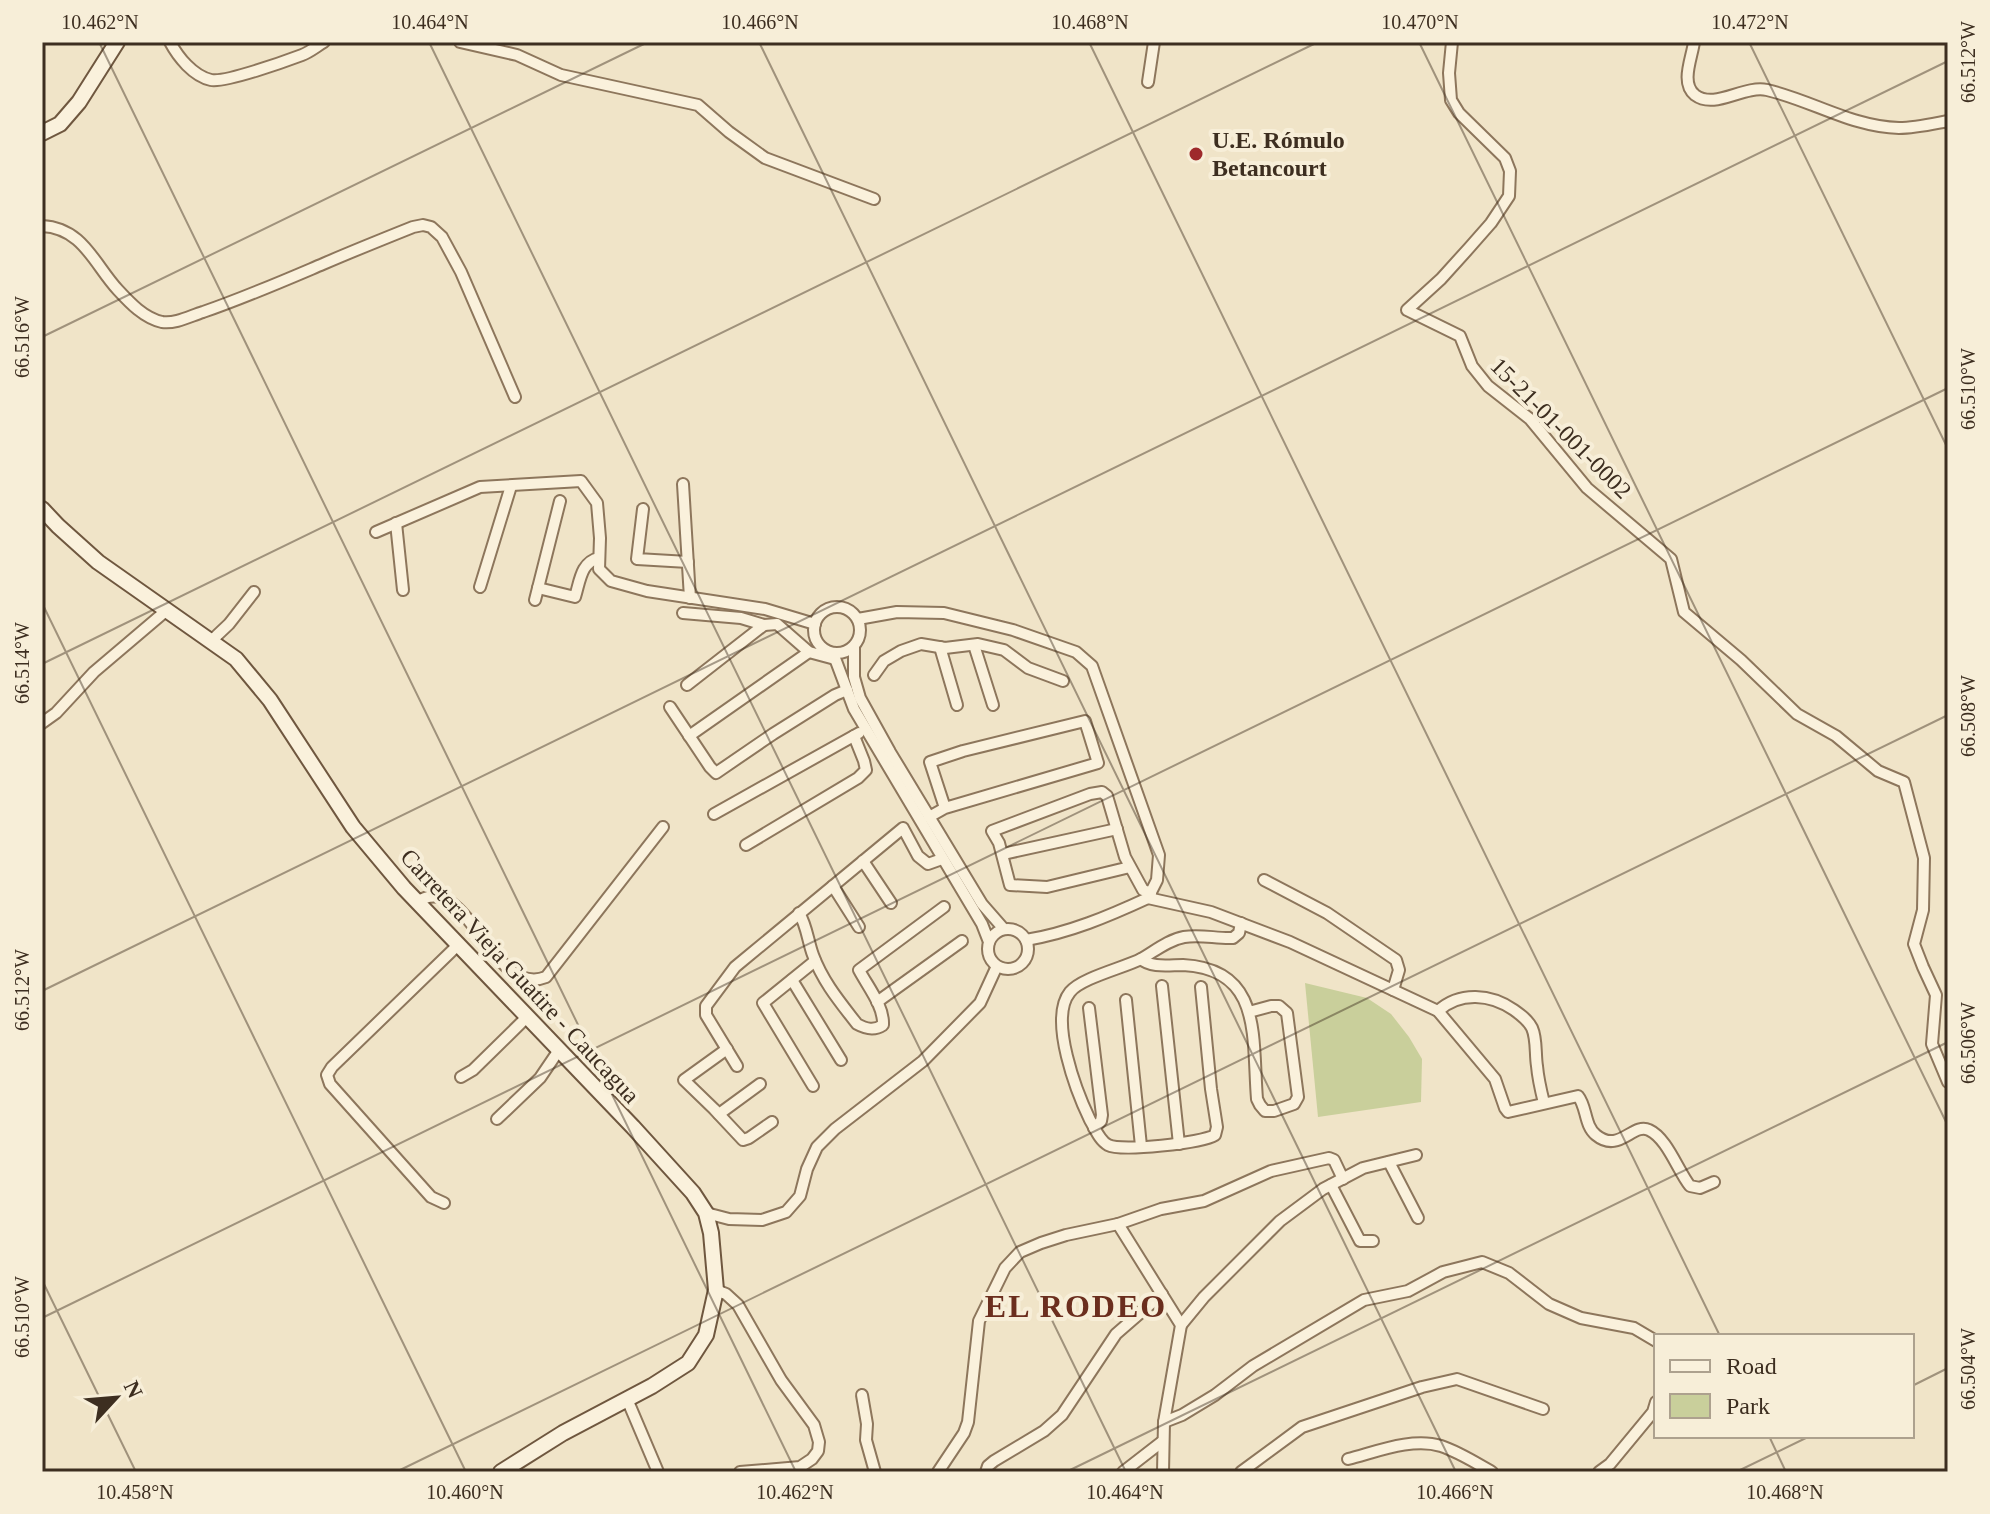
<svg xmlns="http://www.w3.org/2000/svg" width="1990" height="1514" viewBox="0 0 1990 1514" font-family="Georgia,serif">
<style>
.green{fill:#c9cf9b}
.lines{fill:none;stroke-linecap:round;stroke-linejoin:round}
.minor-casing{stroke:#8d765c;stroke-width:14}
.secondary-casing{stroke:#6f573f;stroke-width:18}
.minor{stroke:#faf1dc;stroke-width:10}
.secondary{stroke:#faf1dc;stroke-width:14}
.ticks{fill:none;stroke:#3d2e20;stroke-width:2;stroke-opacity:0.45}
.poi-dot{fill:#9e2a2b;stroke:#f7eed8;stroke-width:3}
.labels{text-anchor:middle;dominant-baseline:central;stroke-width:8;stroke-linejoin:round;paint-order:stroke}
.poi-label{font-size:24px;font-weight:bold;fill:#3d2e20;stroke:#f7eed8;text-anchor:start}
.street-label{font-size:24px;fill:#3d2e20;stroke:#f7eed8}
.district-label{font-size:32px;font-weight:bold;letter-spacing:2px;fill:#6b2e1e;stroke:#f7eed8}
.neatline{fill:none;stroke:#3d2e20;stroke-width:3}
.ticks-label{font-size:20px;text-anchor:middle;fill:#3d2e20}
</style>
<rect width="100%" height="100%" fill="#f0e4c8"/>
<path class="green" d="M1305,983L1367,998L1391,1014L1409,1037L1422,1059L1421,1102L1318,1117Z"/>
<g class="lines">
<defs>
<g id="minor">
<path d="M170,42C178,57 193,76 211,80C225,83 286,61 302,55C310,52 317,46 324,42"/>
<path d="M460,42L517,55L561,75L698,105L729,132L765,158L874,199"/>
<path d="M1452,42L1449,73L1451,100L1459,113L1505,158L1510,171L1509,196L1491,223L1469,248L1441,279L1407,310L1460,336L1472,366L1488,386L1530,419L1587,488L1671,559L1684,612L1741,660L1797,714L1836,736L1878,771L1904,782L1924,858L1923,910L1914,944L1923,967L1936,995L1932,1044L1948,1082"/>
<path d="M1694,42C1692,58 1680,83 1695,95C1715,110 1743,85 1767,90C1811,100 1852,127 1899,128C1915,128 1932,124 1948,121"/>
<path d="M1148,82L1154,42"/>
<path d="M42,226C83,228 94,264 118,290C130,303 144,318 162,322C176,324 190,316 203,312C244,298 283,281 323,264C353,251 383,239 413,227L423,225L431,227L442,237L461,272L515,397"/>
<path d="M683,484L690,598"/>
<path d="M643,509L637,559L688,562"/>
<path d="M396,523L403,590"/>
<path d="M376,532L480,487L581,481L597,503L600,538L599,569L611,581L647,591L765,609L815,624"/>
<path d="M480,587L511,486"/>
<path d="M538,588L575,597C580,581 581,562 599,558"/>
<path d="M535,600L560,501"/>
<circle cx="837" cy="630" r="23"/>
<path d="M683,613L741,618L764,625L777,624L809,652L835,659"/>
<path d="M858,619L897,612L944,613L1013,630L1076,652L1092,666L1159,855L1157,880L1148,898C1109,916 1069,933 1026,940"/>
<path d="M211,641L229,624L254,592"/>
<path d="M974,645L993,705"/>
<path d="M854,647V677L860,698L890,752L982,904L1003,928"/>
<path d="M940,647L957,705"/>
<path d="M833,653L854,709L982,924L989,942"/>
<path d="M874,675L884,661L901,651L921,644L945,648L978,644L1004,650L1028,668L1063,681"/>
<path d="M687,685L764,625"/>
<path d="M670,707L710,767L716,773L773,734L835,695L847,690"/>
<path d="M42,723L56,713L94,672L167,610"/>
<path d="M689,736L809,652"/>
<path d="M714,814L859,733"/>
<path d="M929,817L945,808L1098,763L1085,721L963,751L930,762L945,808"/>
<path d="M746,845L858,778L866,770L864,761L854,736"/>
<path d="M1003,854L1117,829"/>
<path d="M863,861L891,903"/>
<path d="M1130,867L1047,887L1010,885L999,843L992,831L1090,794L1102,792L1107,796L1125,857L1143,890L1151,893"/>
<path d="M1264,880L1327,913L1396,960L1399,970L1393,990"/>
<path d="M833,886L859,927"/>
<path d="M1148,898L1211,912L1290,942L1438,1011L1495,1079L1505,1108L1508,1112L1578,1096C1587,1107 1584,1125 1596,1135C1619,1154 1633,1122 1649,1130C1667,1138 1678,1171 1690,1186L1700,1188L1714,1182"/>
<path d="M417,902C468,868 491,999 546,977L663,827"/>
<path d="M799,913C807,926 808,942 813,955C823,982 840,1002 857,1024C866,1029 874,1031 883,1025C884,1006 868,987 859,970L944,907"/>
<circle cx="1008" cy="949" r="20"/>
<path d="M1141,959C1151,968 1169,965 1183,965C1263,969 1252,1038 1257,1099L1260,1105L1265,1111H1274L1294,1104L1298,1097L1287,1013L1279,1006H1271L1249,1012"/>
<path d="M792,980L841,1060"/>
<path d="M1162,986L1179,1144"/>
<path d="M1201,987L1211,1089L1217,1127L1215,1135C1202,1143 1121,1152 1108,1145C1099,1140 1095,1128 1090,1120C1077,1093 1048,1019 1070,992C1081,978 1123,968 1141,959C1155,951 1168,940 1184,937C1201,934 1217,939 1233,938L1239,933L1241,923"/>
<path d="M1126,1000L1141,1146"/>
<path d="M877,1002L962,941"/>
<path d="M1089,1008L1102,1115L1101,1121L1094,1128"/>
<path d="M1438,1011C1460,991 1491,994 1514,1010C1521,1015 1528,1020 1532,1028C1537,1039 1535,1054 1537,1066C1538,1078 1541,1091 1544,1103"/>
<path d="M727,1049L684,1080L714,1109L743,1140L749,1138L772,1122"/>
<path d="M737,1066L706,1015V1006L735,967L903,828L918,856L928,864L942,859"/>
<path d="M461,1077L473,1070L527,1017"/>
<path d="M813,1086L763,1003L815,961"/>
<path d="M719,1114L760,1084"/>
<path d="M497,1119L540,1078L559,1050"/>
<path d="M1389,1162L1418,1218"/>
<path d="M1331,1185L1360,1241H1373"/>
<path d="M444,1203L431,1197L330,1084L327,1075L332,1067L458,945"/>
<path d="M706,1213L729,1219L762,1220L786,1212L800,1196L807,1169L817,1147L835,1129L923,1061L980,1003L997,966"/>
<path d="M1118,1224L1181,1325L1164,1422L1163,1472"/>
<path d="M716,1290L726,1294L738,1305L781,1380L814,1425L819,1442L818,1451L812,1459L800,1467L740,1472"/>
<path d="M1181,1325L1204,1297L1280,1221L1323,1189L1363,1168L1416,1155"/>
<path d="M862,1395L867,1424L866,1440L875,1472"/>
<path d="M627,1399L658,1472"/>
<path d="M1164,1422L1182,1415L1215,1395L1253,1366L1364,1300L1408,1291L1443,1272L1482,1262L1509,1273L1549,1304L1581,1318L1634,1328L1656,1341"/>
<path d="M1348,1459C1376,1452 1412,1437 1441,1446C1459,1452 1476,1463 1492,1472"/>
<path d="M938,1472L964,1433L968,1422L979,1321L1005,1268L1020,1252L1041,1243L1066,1235L1118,1224L1161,1209L1204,1201L1271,1171L1329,1158L1334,1160L1343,1179"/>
<path d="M986,1472L988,1466L994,1461L1044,1431L1062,1415L1116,1334L1162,1294"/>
<path d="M1123,1472L1163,1441"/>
<path d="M1241,1472L1302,1427L1422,1387L1457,1379L1543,1409"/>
<path d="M1599,1472L1610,1464L1653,1412L1656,1402"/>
</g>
<g id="secondary">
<path d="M42,133L60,124L79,102L117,42"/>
<path d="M42,509L58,526L98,562L236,659L270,700L353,827L404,888L633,1127L693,1193L706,1213L711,1233L716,1290L706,1335L688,1363L652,1386L563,1433L501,1472"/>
</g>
</defs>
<use href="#minor" class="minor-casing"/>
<use href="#secondary" class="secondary-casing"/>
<use href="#minor" class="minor"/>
<use href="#secondary" class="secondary"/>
</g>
<path class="ticks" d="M99,42L796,1472M429,42L1126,1472M759,42L1456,1472M1089,42L1720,1336M1419,42L1948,1126M1749,42L1948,449M42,337L648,42M42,603L466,1472M42,664L1318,42M42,991L1948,61M42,1280L136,1472M42,1318L1948,388M1912,1386L1948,1368M1769,1436L1786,1472M396,1472L1948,715M1066,1472L1948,1042M1736,1472L1810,1436"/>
<circle class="poi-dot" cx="1196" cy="154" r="8"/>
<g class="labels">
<g class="poi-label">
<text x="1212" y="140">U.E. Rómulo<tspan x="1212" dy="28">Betancourt</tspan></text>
</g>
<g class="street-label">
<text transform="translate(1561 428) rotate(45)">15-21-01-001-0002</text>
<text transform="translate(520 976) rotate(47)">Carretera Vieja Guatire - Caucagua</text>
</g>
<g class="district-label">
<text x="1076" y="1306">EL RODEO</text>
</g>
</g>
<rect width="1990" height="1514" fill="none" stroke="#f7eed8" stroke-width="88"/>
<rect x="1654" y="1334" width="260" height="104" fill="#f7eed8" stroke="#ada18e" stroke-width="2"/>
<rect x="1670" y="1360" width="40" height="12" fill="#faf1dc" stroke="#ada18e" stroke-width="2"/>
<text x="1726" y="1374" font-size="24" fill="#3d2e20">Road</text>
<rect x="1670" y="1394" width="40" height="24" fill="#c9cf9b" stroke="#ada18e" stroke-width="2"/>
<text x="1726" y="1414" font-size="24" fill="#3d2e20">Park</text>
<g transform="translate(116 1398) rotate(64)" stroke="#f7eed8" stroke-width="6" paint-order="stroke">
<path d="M0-6L14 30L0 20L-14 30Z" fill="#3d2e20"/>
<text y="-12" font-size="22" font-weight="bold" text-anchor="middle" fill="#3d2e20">N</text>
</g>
<rect x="44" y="44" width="1902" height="1426" class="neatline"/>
<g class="ticks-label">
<text x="100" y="29">10.462°N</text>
<text x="430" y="29">10.464°N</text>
<text x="760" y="29">10.466°N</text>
<text x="1090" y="29">10.468°N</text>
<text x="1420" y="29">10.470°N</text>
<text x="1750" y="29">10.472°N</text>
<text transform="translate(1968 62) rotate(-90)" y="7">66.512°W</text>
<text transform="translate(22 337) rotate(-90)" y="7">66.516°W</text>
<text transform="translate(1968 389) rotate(-90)" y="7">66.510°W</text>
<text transform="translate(22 663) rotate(-90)" y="7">66.514°W</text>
<text transform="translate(1968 716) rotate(-90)" y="7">66.508°W</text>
<text transform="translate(22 990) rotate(-90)" y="7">66.512°W</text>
<text transform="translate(1968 1043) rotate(-90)" y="7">66.506°W</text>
<text transform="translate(22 1317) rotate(-90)" y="7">66.510°W</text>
<text transform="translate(1968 1369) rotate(-90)" y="7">66.504°W</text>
<text x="135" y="1499">10.458°N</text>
<text x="465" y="1499">10.460°N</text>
<text x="795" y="1499">10.462°N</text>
<text x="1125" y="1499">10.464°N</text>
<text x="1455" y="1499">10.466°N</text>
<text x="1785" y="1499">10.468°N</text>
</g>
</svg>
